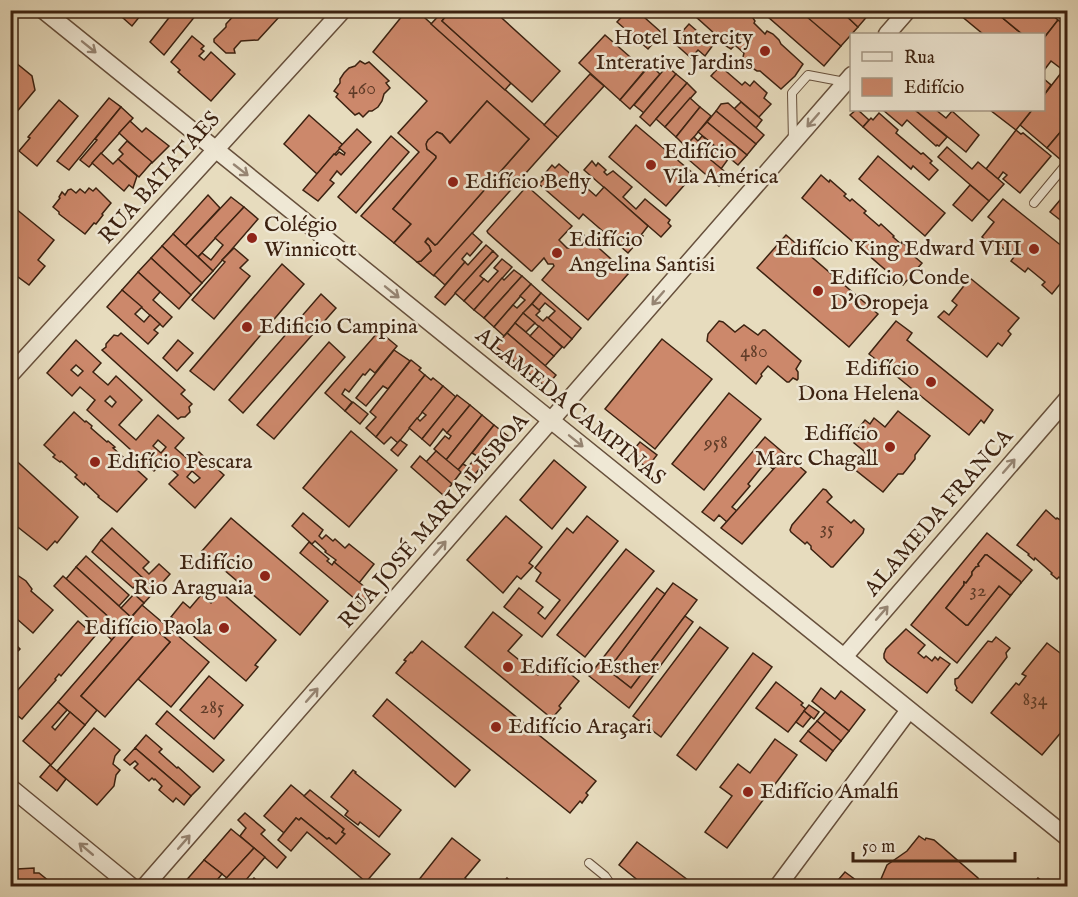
<svg xmlns="http://www.w3.org/2000/svg" width="1078" height="897" viewBox="0 0 1078 897" font-family="'IM FELL English',serif">
<style>
.building{fill:#cc886b;stroke:#3c2211;stroke-width:1.5;fill-rule:evenodd}
.lines{fill:none;stroke-linecap:round;stroke-linejoin:round}
.service-casing{stroke:#67503c;stroke-width:10}
.minor-casing{stroke:#67503c;stroke-width:19}
.service{stroke:#efe8d5;stroke-width:8}
.minor{stroke:#efe8d5;stroke-width:16}
.oneway{stroke:#968573}
.poi-dot{fill:#8f2418;stroke:#efe8d5;stroke-width:2}
.labels{text-anchor:middle;dominant-baseline:central;stroke-width:5;stroke-linejoin:round;paint-order:stroke}
.number-label{font-size:20px;fill:#603c28}
.poi-label{font-size:22px;fill:#3c2211;stroke:#efe8d5;text-anchor:start}
.street-label{font-size:22px;fill:#3c2211;stroke:#efe8d5}
</style>
<rect width="100%" height="100%" fill="#e7dcbe"/>
<filter id="stains"><feTurbulence type="fractalNoise" baseFrequency=".00333" numOctaves="4"/><feColorMatrix values="0 0 0 0 .2 0 0 0 0 .09 0 0 0 0 .02 0 0 0 .5 -.17"/></filter>
<radialGradient id="worn" r=".72"><stop offset=".6" stop-color="#630" stop-opacity="0"/><stop offset="1" stop-color="#630" stop-opacity=".3"/></radialGradient>
<g class="building">
<path d="M114,10H145L132,26Z"/>
<path d="M175,10H200L164,55L150,42Z"/>
<path d="M239,10H280V16L258,40L241,41L234,49L235,53H226L214,42V39L226,27V24Z"/>
<path d="M407,10H416L558,137L434,276L417,262L421,261L431,251L429,246L425,242L428,238L435,245L437,244L529,139L487,101L450,143L442,134L437,132L427,142V149L436,156V158L393,209L411,224L394,243L361,216L419,152L398,133L427,101L373,52Z"/>
<path d="M444,10H451L442,21L511,83L505,90L431,24Z"/>
<path d="M451,10H493L560,71L532,102L442,21Z"/>
<path d="M628,10H636L662,33L648,49L617,22Z"/>
<path d="M744,10L753,18L755,21L754,23L765,34L767,31L773,34L779,40L781,44L803,64L795,76L781,89L760,71H757L749,66L744,61L743,57L744,53L737,47L735,45L731,49L726,46L721,42L716,35L695,16L698,10Z"/>
<path d="M760,10H800L841,46L824,66Z"/>
<path d="M812,10H840L858,27L841,46L807,17Z"/>
<path d="M840,10H867L870,13L858,27Z"/>
<path d="M954,10H993L1022,34H983Z"/>
<path d="M993,10H1046L1058,20L1044,38V34H1022Z"/>
<path d="M1058,20L1068,28V64L1063,70L1051,61L1045,69L1044,67V38Z"/>
<path d="M689,24L713,45L705,56L698,50L691,58L673,42Z"/>
<path d="M605,35L645,70L620,100L579,63Z"/>
<path d="M192,36L204,46L201,49L204,51L199,56L204,60L211,52L235,74L211,101L178,72L180,70L171,62Z"/>
<path d="M10,58L32,76L35,90L10,120Z"/>
<path d="M360,61L365,64L369,62L389,81L386,83L390,88L384,94L382,101L378,107L372,111H369L363,117L359,113L355,115L336,97L338,94L334,91L340,83V79L344,73L349,68L355,66Z"/>
<path d="M1068,64V123L1047,148L1020,125L1032,110H1044V95Z"/>
<path d="M650,65L660,74L630,109L620,100Z"/>
<path d="M667,66L676,74L644,113L634,105Z"/>
<path d="M720,66L742,85L745,82L750,86L754,81L767,93L764,98L771,104L759,117L711,76Z"/>
<path d="M590,74L604,86L558,137L544,125Z"/>
<path d="M676,74L687,83L650,126L640,117Z"/>
<path d="M1044,79L1051,85L1044,95Z"/>
<path d="M687,83L696,92L665,127L656,119Z"/>
<path d="M109,98L121,107L69,170L57,161Z"/>
<path d="M690,98L700,107L676,137L665,127Z"/>
<path d="M59,100L78,116L37,166L19,151L30,138L28,137Z"/>
<path d="M487,101L529,139L437,244L435,245L428,238L427,239L425,242L429,246L431,251L421,261L417,262L394,243L411,224L393,209L436,158V156L427,149L426,144L428,140L437,132L442,134L450,143Z"/>
<path d="M741,102L762,120L756,128L734,109Z"/>
<path d="M728,103L764,135L756,144L716,111L721,104Z"/>
<path d="M121,107L133,118L89,167L80,160L97,140L95,139Z"/>
<path d="M700,107L711,116L686,147L676,137Z"/>
<path d="M856,110H858L869,120L863,127L850,115Z"/>
<path d="M883,110H915L947,137L939,146L937,145L936,146L907,120L902,126Z"/>
<path d="M915,110H936L946,118L952,111L979,135L966,152Z"/>
<path d="M990,110H1032L1016,130Z"/>
<path d="M716,111L756,144L747,155L707,122Z"/>
<path d="M879,113L898,130L896,133L921,154L923,153L932,161L930,163L938,170L929,180L913,166L911,169L863,127L871,118L873,120Z"/>
<path d="M309,115L343,145L317,174L284,144Z"/>
<path d="M130,121L142,132L146,128L169,146L152,163L119,133Z"/>
<path d="M707,122L747,155L738,165L698,132Z"/>
<path d="M1068,123V135L1066,137L1068,139V152L1061,160L1047,148Z"/>
<path d="M636,125L694,174L666,206L609,157Z"/>
<path d="M357,129L371,142L341,175L337,171L330,180L334,183L318,201L303,190L334,154L336,155L339,152L344,155L345,153L339,148Z"/>
<path d="M1016,130L1021,134L1023,133L1051,156L1020,193L1003,179L1007,175L1003,172L998,179L986,169Z"/>
<path d="M391,136L409,152L356,213L338,197Z"/>
<path d="M702,136L729,158L721,169L689,142L694,137L698,141Z"/>
<path d="M127,141L152,162L139,177L118,159L123,154L119,150Z"/>
<path d="M689,142L729,175L719,186L681,153Z"/>
<path d="M947,147L972,169L978,162L1004,184L989,201L938,157Z"/>
<path d="M101,153L113,164L118,159L137,176L133,188L129,185L124,191L92,163Z"/>
<path d="M878,156L945,213L925,236L859,179Z"/>
<path d="M592,161L596,166L598,163L606,170L604,172L607,175L613,171L632,187L623,197L636,209L645,199L670,220L668,223L671,226L661,237L584,170Z"/>
<path d="M559,164L596,196L604,187L648,226L641,235L643,236L628,253L583,214L579,219L539,184L544,179L542,177L552,165L555,168Z"/>
<path d="M821,175L829,182L830,180L846,194L844,196L850,201L852,199L866,211L864,213L879,226L881,224L894,236L893,237L901,244L902,242L916,255L915,257L922,263L903,285L802,198Z"/>
<path d="M970,185L989,201L972,221L953,205Z"/>
<path d="M527,186L572,226L559,240L567,248H569L581,234H583L628,274L588,320L542,280L554,266L553,264H548L544,258L532,271H531L488,233L487,231Z"/>
<path d="M89,188L93,191L96,188L111,203L102,214L103,215L96,224L94,223L85,234L59,214V212L53,207L60,198L59,197L62,192L65,195L68,190L71,189L76,193L80,189L85,193Z"/>
<path d="M1065,194L1068,197V226L1050,212Z"/>
<path d="M208,195L220,208L185,246L173,234Z"/>
<path d="M231,197L244,207L198,257L185,246Z"/>
<path d="M1003,199L1068,251V282L1064,279L1052,294L1042,285L1045,282L1028,268L1025,272L1011,261L1014,257L995,242L992,246L982,237L994,222L988,217Z"/>
<path d="M10,204L54,240L38,260L45,266L29,285L10,271Z"/>
<path d="M244,207L258,219L213,271L198,257L202,253L211,260L223,245L215,238Z"/>
<path d="M472,233L482,242L470,256L467,253L462,259L465,262L445,285L434,275Z"/>
<path d="M173,234L213,271L202,283L162,246Z"/>
<path d="M786,235L878,314L849,347L757,268Z"/>
<path d="M486,245L493,251L445,305L435,297L465,262L468,265Z"/>
<path d="M162,246L202,283L191,295L151,258Z"/>
<path d="M234,248L248,260L240,268L250,276L214,319L192,300L225,262L222,260Z"/>
<path d="M493,251L498,256L480,276L484,279L464,301L455,293Z"/>
<path d="M151,258L191,295L179,309L138,272Z"/>
<path d="M502,259L512,267L474,310L464,301L484,279L488,282L498,271L494,268Z"/>
<path d="M282,264L304,284L214,390L190,371Z"/>
<path d="M514,270L522,276L484,318L474,310L502,278L504,280Z"/>
<path d="M138,272L160,292L153,300L172,317L163,327L122,290Z"/>
<path d="M522,276L531,284L494,327L484,318Z"/>
<path d="M970,278L1019,318L1008,331L1011,334L1002,346L998,343L987,357L938,317L944,311L949,315L957,305L952,301Z"/>
<path d="M531,284L541,293L504,336L494,327L513,305L517,308L525,300L520,296Z"/>
<path d="M122,290L142,307L135,314L144,322L150,315L160,324L154,330L158,333L148,344L107,307Z"/>
<path d="M541,293L581,328L572,339L548,318L555,311L545,303L539,310L532,304Z"/>
<path d="M321,294L336,308L243,413L229,400Z"/>
<path d="M532,304L540,311L536,315L543,321L547,317L572,339L564,348L523,313Z"/>
<path d="M523,313L535,323L526,332L515,323Z"/>
<path d="M719,321L723,322L735,332L744,325L758,335L763,330H765L801,361L796,369L798,372V379L797,380L793,378L789,382H787L768,366L761,374L762,376L761,377L756,384L707,341L708,334Z"/>
<path d="M896,321L912,333L907,340L993,410L984,423L981,420L969,435L869,354Z"/>
<path d="M515,323L554,356L545,366L507,333Z"/>
<path d="M539,326L562,347L554,356L530,336Z"/>
<path d="M379,331L397,346L375,373L370,369L365,375L363,374L349,392L345,389L342,394L352,402L345,411L325,393Z"/>
<path d="M121,333L185,390L181,394L192,404L189,407L190,412L185,417H181L178,419L102,350L106,347V344L114,335L118,336Z"/>
<path d="M507,333L556,375L546,387L495,346Z"/>
<path d="M662,339L712,379L655,449L605,409Z"/>
<path d="M76,340L101,363L93,372L108,385L116,376L142,400L119,425L136,440L158,415L184,438L175,448L190,461L199,452L224,475L195,508L169,484L178,475L163,462L154,471L87,410L95,400L80,387L72,396L47,373ZM76,365L83,371L78,376L71,370ZM110,396L116,402L112,407L105,401ZM158,440L166,447L161,453L153,446ZM192,471L200,478L194,483L187,477Z"/>
<path d="M178,340L193,353L177,371L163,358Z"/>
<path d="M329,342L345,357L274,439L257,425Z"/>
<path d="M394,350L410,361L388,389L383,386L366,406L356,398Z"/>
<path d="M411,360L421,368L419,370L425,375L376,437L366,428L376,417L370,412Z"/>
<path d="M425,375L431,380L433,378L443,386L398,443L391,437L384,444L376,437Z"/>
<path d="M443,386L456,397L422,439L409,428L417,418L420,421L426,415L422,412Z"/>
<path d="M729,393L761,419L704,490L672,464Z"/>
<path d="M457,395L470,405L447,433L443,429L430,446L422,439Z"/>
<path d="M353,402L368,414L360,424L345,411Z"/>
<path d="M470,405L482,415L446,460L434,449L445,436L449,439L451,436L447,433Z"/>
<path d="M898,411L930,436L915,455V459L903,474H898L883,492L853,468L865,452L854,443L859,437L854,434L865,420L870,424L874,418L885,427Z"/>
<path d="M74,412L85,422L86,421L92,426L91,428L107,442L108,441L115,447L113,448L130,463L131,462L137,467L136,469L147,479L117,512L98,497L99,496L85,483L84,485L75,477L77,475L61,461L60,462L53,457L55,455L44,445Z"/>
<path d="M482,415L494,425L458,470L446,460Z"/>
<path d="M494,425L508,436L470,480L458,470L463,464L468,467L477,456L472,453Z"/>
<path d="M351,431L397,470L349,527L303,488Z"/>
<path d="M765,437L786,455L773,469L765,463L748,484L750,486L732,507L737,511L727,522L719,515L714,521L702,512Z"/>
<path d="M400,440L407,445L398,456L391,450Z"/>
<path d="M640,442L657,455L647,468L630,454Z"/>
<path d="M436,451L461,472L452,484L426,462Z"/>
<path d="M10,455L78,517L57,543L55,541L47,550L10,521Z"/>
<path d="M786,455L806,472L742,544L721,528Z"/>
<path d="M420,456L452,484L443,495L411,467Z"/>
<path d="M554,460L586,487L552,529L520,500Z"/>
<path d="M823,489L826,490L832,497L827,502L851,523L854,520L864,529L863,533L833,567H831L811,549V546L807,542L805,544L804,543L791,532L790,530L792,525Z"/>
<path d="M1046,510L1056,519L1057,518L1064,522L1063,524L1068,528V585L1059,577L1057,579L1051,574L1052,573L1035,558L1034,560L1028,555L1029,554L1017,545Z"/>
<path d="M303,513L323,530L319,536L322,539L326,535L333,541L335,539L345,548L349,544L374,564L359,583L334,562L336,560L325,552L326,551L315,541L312,544L292,526Z"/>
<path d="M506,516L542,547L529,563L533,566L521,579L517,576L503,593L467,560Z"/>
<path d="M587,516L618,541L542,637L504,607L519,588L543,607L538,613L545,619L560,600L536,581L541,573L535,568L567,528L573,533Z"/>
<path d="M231,518L328,601L300,635L202,551Z"/>
<path d="M112,528L149,562L143,568L149,574L159,564L170,574L156,590L101,540Z"/>
<path d="M987,533L1032,570L1021,583L1020,581L987,555H985L978,564L979,566L976,567L972,572V575L966,583L964,582V585L946,608L966,625H968L999,586L1010,595L1012,594L957,663L911,625Z"/>
<path d="M101,540L156,590L144,603L134,594L143,584L140,581L133,588L92,552Z"/>
<path d="M309,542L329,559L327,561L332,565L334,562L371,592L361,604L300,553Z"/>
<path d="M626,549L654,571L585,657L557,635Z"/>
<path d="M985,555H987L1020,581L1021,583L1012,594L1010,595L999,586L968,625H966L946,608L964,585V582L966,583L972,575V572L976,567L979,566L978,564Z"/>
<path d="M86,556L129,595L119,606L76,567Z"/>
<path d="M76,567L131,617L122,629L66,579Z"/>
<path d="M10,573H14L26,581L32,589L31,591L53,610L33,633L17,619L10,627Z"/>
<path d="M63,576L122,629L112,640L54,586Z"/>
<path d="M673,583L697,600L631,688L608,670Z"/>
<path d="M657,588L665,594L608,670L631,688L685,616L693,622L629,708L589,676Z"/>
<path d="M221,592L276,640L255,665L258,667L246,681L171,617L183,602L190,608L201,595L211,603Z"/>
<path d="M134,594L144,603L131,617L121,608Z"/>
<path d="M142,605L209,662L171,707L138,679L170,642L146,621L81,696L97,710L85,725L58,702Z"/>
<path d="M493,612L522,635L508,651L538,675L551,658L579,681L559,706L561,708L553,717L551,716L550,717L465,647Z"/>
<path d="M78,621L95,636L61,676L59,674L55,679L56,680L22,719L10,710V699Z"/>
<path d="M146,621L170,642L105,717L81,696Z"/>
<path d="M700,627L728,648L661,737L633,716Z"/>
<path d="M906,629L925,645L918,653L924,658L926,656L932,661L935,657L938,660L940,657L950,664L927,693L887,662L884,658V654L886,649Z"/>
<path d="M996,637L1010,648L1006,653L1007,657L972,703L956,690L957,688L955,684V679L958,678L988,641L992,642Z"/>
<path d="M10,639L20,649L10,659Z"/>
<path d="M422,641L596,781L586,793L588,795L582,803L580,801L570,813L396,673L406,661L404,660L411,652L412,653Z"/>
<path d="M1047,643L1068,659V717L1064,721L1068,724L1042,755L991,713L1016,683L1019,685L1026,676L1022,674Z"/>
<path d="M753,653L772,667L696,770L677,755Z"/>
<path d="M209,676L243,705L214,739L180,710Z"/>
<path d="M776,682L803,703L801,705L806,709L788,732L756,708Z"/>
<path d="M821,688L835,699L841,691L865,710L849,731L812,701Z"/>
<path d="M387,699L470,770L455,787L373,716Z"/>
<path d="M58,702L67,710L52,727L55,730L70,712L85,725L51,765L23,741Z"/>
<path d="M809,705L819,712L814,719L804,711Z"/>
<path d="M167,711L224,760L213,772L156,724Z"/>
<path d="M804,711L811,717L803,727L796,722Z"/>
<path d="M825,712L849,731L841,741L817,721Z"/>
<path d="M817,721L841,741L833,751L808,731Z"/>
<path d="M94,728L120,750L115,756L113,764L120,770L116,775L114,786L97,805L57,771Z"/>
<path d="M808,731L833,751L826,761L800,741Z"/>
<path d="M146,735L162,749L159,752L177,768L178,767L200,787L191,796L135,748Z"/>
<path d="M775,739L797,755L727,848L705,832L732,796L720,787L738,764L750,773Z"/>
<path d="M135,748L191,796L184,805L176,798L173,802L159,790L162,786L155,779L154,780L152,778L149,781L134,768L138,764L135,761L130,765L124,760Z"/>
<path d="M50,765L66,779L57,791L40,777Z"/>
<path d="M353,770L356,772L355,773L401,810L379,837L360,822L358,825L345,815L348,811L331,797Z"/>
<path d="M291,785L344,829L342,832L345,834L336,844L329,838L327,839L301,818L299,820L296,818L284,833L264,816Z"/>
<path d="M310,790L390,854L366,882L307,832L291,851L278,840L296,818L299,820L301,818L327,839L329,838L336,844L345,834L342,832L344,829L304,796Z"/>
<path d="M245,813L265,830L261,834L286,857L277,868L240,836L246,828L238,820Z"/>
<path d="M231,829L254,848L227,878L204,860Z"/>
<path d="M919,836L925,840L926,838L934,840L978,878L982,886H878L887,865L907,851Z"/>
<path d="M452,838L480,860L465,878L469,882L465,886H414Z"/>
<path d="M637,842L696,886H645L619,865Z"/>
<path d="M254,848L265,857L241,886L236,885L235,886H219Z"/>
<path d="M204,860L222,874L218,879L223,883L219,886H183V884Z"/>
<path d="M34,868V873H39L49,881V886H14L18,882L17,869Z"/>
<path d="M845,872L864,886H833Z"/>
<path d="M254,878L263,885L262,886H247Z"/>
<path d="M507,878L517,886H500Z"/>
<path d="M1038,878L1049,886H1031Z"/>
</g>
<g class="lines">
<defs>
<g id="service">
<path d="M793,142L792,93L808,75L845,82"/>
<path d="M1034,203L1068,162"/>
<path d="M589,863L605,876L612,886"/>
</g>
<g id="minor">
<path d="M43,10L1068,838"/>
<path d="M887,34L908,10"/>
<path d="M10,375L343,10"/>
<path d="M844,657L1068,398"/>
<path d="M10,787L131,886"/>
<path d="M145,886L852,75"/>
<path d="M778,886L909,710"/>
</g>
</defs>
<use href="#service" class="service-casing"/>
<use href="#minor" class="minor-casing"/>
<use href="#service" class="service"/>
<use href="#minor" class="minor"/>
</g>
<defs><path id="oneway-shaft" d="M-6 0H5M1.5-3L5.5 0L1.5 3" fill="none" stroke-width="1.6" stroke-linecap="round" stroke-linejoin="round" transform="scale(1.5)"/></defs>
<g class="oneway">
<use href="#oneway-shaft" transform="translate(89 47) rotate(39)"/>
<use href="#oneway-shaft" transform="translate(813 120) rotate(131)"/>
<use href="#oneway-shaft" transform="translate(241 170) rotate(38)"/>
<use href="#oneway-shaft" transform="translate(392 292) rotate(39)"/>
<use href="#oneway-shaft" transform="translate(658 298) rotate(131)"/>
<use href="#oneway-shaft" transform="translate(576 441) rotate(39)"/>
<use href="#oneway-shaft" transform="translate(1009 466) rotate(-49)"/>
<use href="#oneway-shaft" transform="translate(440 548) rotate(-49)"/>
<use href="#oneway-shaft" transform="translate(882 613) rotate(-49)"/>
<use href="#oneway-shaft" transform="translate(312 695) rotate(-49)"/>
<use href="#oneway-shaft" transform="translate(184 842) rotate(-49)"/>
<use href="#oneway-shaft" transform="translate(86 849) rotate(-140)"/>
</g>
<g class="poi-dot">
<circle cx="765" cy="51" r="6"/>
<circle cx="651" cy="165" r="6"/>
<circle cx="453" cy="182" r="6"/>
<circle cx="252" cy="238" r="6"/>
<circle cx="1034" cy="249" r="6"/>
<circle cx="557" cy="253" r="6"/>
<circle cx="818" cy="291" r="6"/>
<circle cx="247" cy="327" r="6"/>
<circle cx="931" cy="382" r="6"/>
<circle cx="890" cy="447" r="6"/>
<circle cx="95" cy="462" r="6"/>
<circle cx="265" cy="576" r="6"/>
<circle cx="224" cy="628" r="6"/>
<circle cx="508" cy="667" r="6"/>
<circle cx="496" cy="727" r="6"/>
<circle cx="748" cy="792" r="6"/>
</g>
<g class="labels">
<g class="number-label">
<text x="362" y="88">460</text>
<text x="754" y="351">480</text>
<text x="716" y="442">958</text>
<text x="827" y="528">35</text>
<text x="978" y="590">32</text>
<text x="1035" y="699">834</text>
<text x="212" y="707">285</text>
</g>
<g class="poi-label">
<text x="753" y="38" text-anchor="end">Hotel Intercity<tspan x="753" dy="25">Interative Jardins</tspan></text>
<text x="663" y="152">Edifício<tspan x="663" dy="25">Vila América</tspan></text>
<text x="465" y="182">Edifício Befly</text>
<text x="264" y="225">Colégio<tspan x="264" dy="25">Winnicott</tspan></text>
<text x="569" y="240">Edifício<tspan x="569" dy="25">Angelina Santisi</tspan></text>
<text x="1022" y="249" text-anchor="end">Edifício King Edward VIII</text>
<text x="830" y="278">Edifício Conde<tspan x="830" dy="25">D'Oropeja</tspan></text>
<text x="259" y="327">Edificio Campina</text>
<text x="919" y="369" text-anchor="end">Edifício<tspan x="919" dy="25">Dona Helena</tspan></text>
<text x="878" y="434" text-anchor="end">Edifício<tspan x="878" dy="25">Marc Chagall</tspan></text>
<text x="107" y="462">Edifício Pescara</text>
<text x="253" y="563" text-anchor="end">Edifício<tspan x="253" dy="25">Rio Araguaia</tspan></text>
<text x="212" y="628" text-anchor="end">Edifício Paola</text>
<text x="520" y="667">Edifício Esther</text>
<text x="508" y="727">Edifício Araçari</text>
<text x="760" y="792">Edifício Amalfi</text>
</g>
<g class="street-label">
<text transform="translate(160 178) rotate(-48)">RUA BATATAES</text>
<text transform="translate(570 407) rotate(39)">ALAMEDA CAMPINAS</text>
<text transform="translate(939 513) rotate(-49)">ALAMEDA FRANCA</text>
<text transform="translate(434 521) rotate(-49)">RUA JOSÉ MARIA LISBOA</text>
</g>
</g>
<rect width="1078" height="897" fill="none" stroke="#e7dcbe" stroke-width="36"/>
<rect x="12" y="12" width="1054" height="873" fill="none" stroke="#3c2211" stroke-width="3"/>
<rect x="18" y="18" width="1042" height="861" fill="none" stroke="#3c2211" stroke-width="1.5"/>
<rect x="850" y="33" width="195" height="78" fill="#efe8d5" stroke="#a79987" stroke-width="1.5"/>
<rect x="862" y="52" width="30" height="9" fill="#efe8d5" stroke="#a79987" stroke-width="1.5"/>
<text x="904" y="63" font-size="18" fill="#3c2211">Rua</text>
<rect x="862" y="78" width="30" height="18" fill="#cc886b" stroke="#a79987" stroke-width="1.5"/>
<text x="904" y="93" font-size="18" fill="#3c2211">Edifício</text>
<path d="M853 852v9h162v-9" fill="none" stroke="#3c2211" stroke-width="3"/>
<text x="862" y="852" font-size="18" fill="#3c2211" stroke="#efe8d5" stroke-width="4.5" paint-order="stroke">50 m</text>
<rect width="100%" height="100%" filter="url(#stains)"/>
<rect width="100%" height="100%" fill="url(#worn)"/>
</svg>
